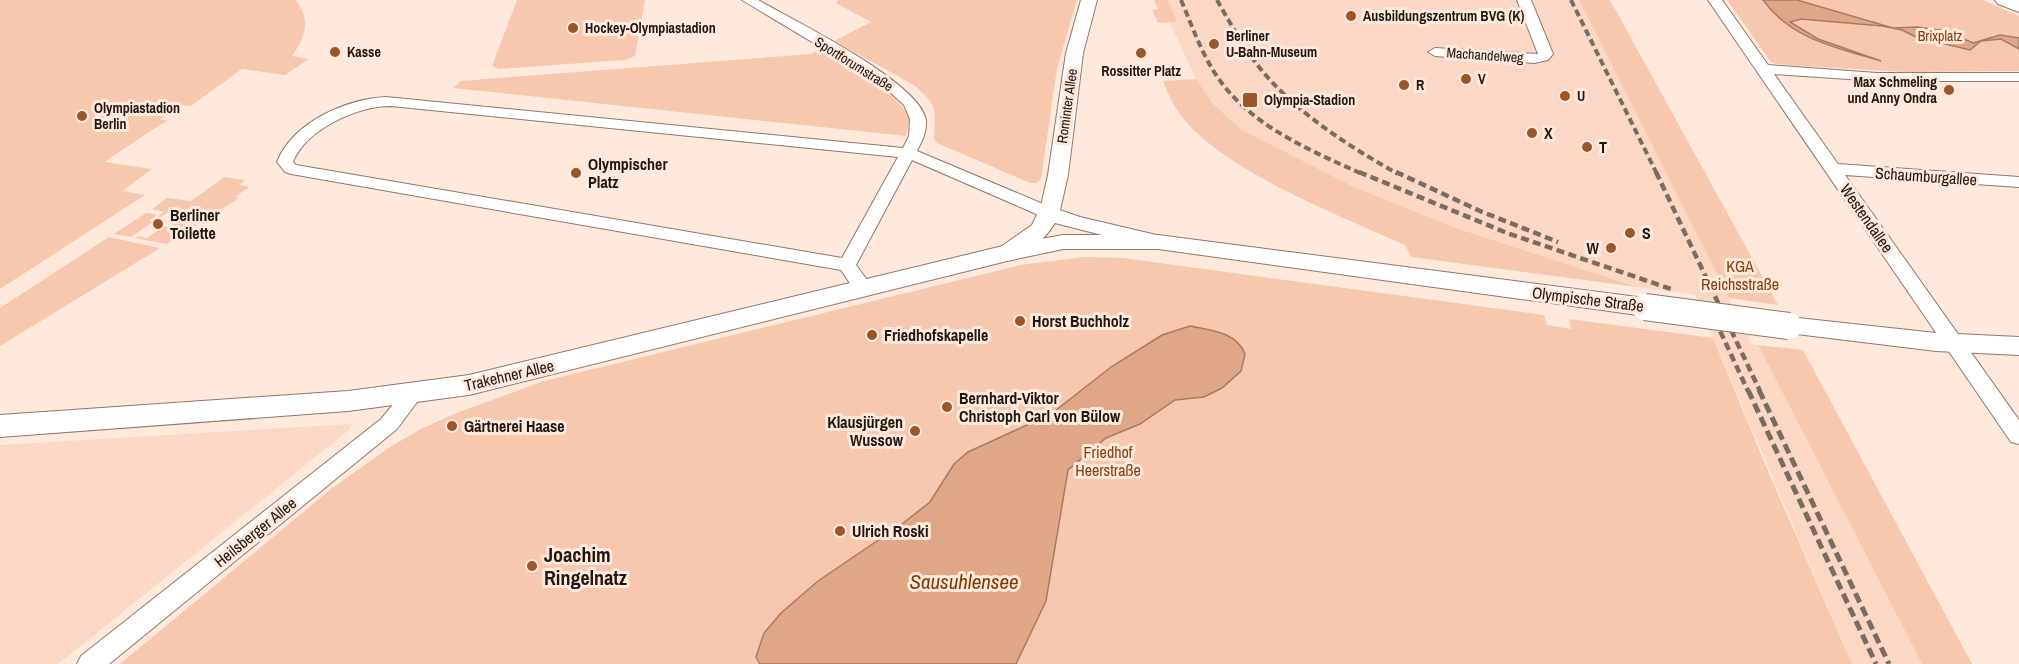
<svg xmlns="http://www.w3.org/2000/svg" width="2019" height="664" viewBox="0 0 2019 664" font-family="'Archivo Narrow',sans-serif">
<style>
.built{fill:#fbd8c5}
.green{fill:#f7c8ad}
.water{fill:#e1a685;stroke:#a77b62;stroke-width:1.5}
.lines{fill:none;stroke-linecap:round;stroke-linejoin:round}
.minor-casing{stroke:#90786a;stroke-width:2}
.tertiary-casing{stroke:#90786a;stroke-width:2}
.secondary-casing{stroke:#90786a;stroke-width:2}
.minor{fill:#fff;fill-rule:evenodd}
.tertiary{fill:#fff;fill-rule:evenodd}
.secondary{fill:#fff;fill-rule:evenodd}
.rail-far2{stroke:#7a6b63;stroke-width:4;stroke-dasharray:7 4;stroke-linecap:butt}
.rail-far1{stroke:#7a6b63;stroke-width:4.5;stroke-dasharray:8 4.5;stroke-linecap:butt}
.rail{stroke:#7a6b63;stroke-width:5;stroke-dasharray:10 5;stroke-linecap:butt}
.secondary-bridge-casing{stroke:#90786a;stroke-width:28;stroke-linecap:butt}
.secondary-bridge{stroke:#fff;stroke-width:26}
.poi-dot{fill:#9b562a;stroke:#ffe8dc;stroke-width:2}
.labels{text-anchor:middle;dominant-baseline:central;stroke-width:6;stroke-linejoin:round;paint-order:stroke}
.far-poi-label{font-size:14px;font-weight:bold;fill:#201711;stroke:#ffe8dc;text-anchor:start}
.far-park-label{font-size:14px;fill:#86400a;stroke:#ffe8dc}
.far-street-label{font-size:14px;fill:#201711;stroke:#ffe8dc}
.poi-label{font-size:16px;font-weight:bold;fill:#201711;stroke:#ffe8dc;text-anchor:start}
.street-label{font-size:16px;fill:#201711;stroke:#ffe8dc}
.park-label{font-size:16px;fill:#86400a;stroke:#ffe8dc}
.near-poi-label{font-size:20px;font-weight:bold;fill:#201711;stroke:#ffe8dc;text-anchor:start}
.near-water-label{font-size:21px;font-style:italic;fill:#813b01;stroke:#ffe8dc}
</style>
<rect width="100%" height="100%" fill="#ffe8dc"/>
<g class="built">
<path d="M1168,0H1579L1752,344L1758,345L1922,664H1852L1695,295L1637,287L1453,227L1350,185L1242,130L1214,105L1196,79L1170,23L1177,22Z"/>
<path d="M352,424L349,430L58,664H0V445Z"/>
</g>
<g class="green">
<path d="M0,0H295C311,19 306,37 292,56L309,59L285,75L242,69L191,106L182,105L160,119L168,121L161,124L104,162L152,169L122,191L145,195L0,289Z"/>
<path d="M517,0H645L635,56L625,60L499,69L492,66Z"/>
<path d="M838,0H1077L1057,68L1041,179L1037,183H1030L937,143L934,139C935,110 939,106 914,85L834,41L871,22L836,3Z"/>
<path d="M1154,0H1168L1177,22L1158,23L1152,10L1158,9Z"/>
<path d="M1579,0H1610L1778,305L1729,298Z"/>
<path d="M1727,0H1983L2019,16V71L1904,72L1776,64L1771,62Z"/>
<path d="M819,50C851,69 891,85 910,119L906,136L453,88L461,81L811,54Z"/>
<path d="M1196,79L1214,105L1242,130L1350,185L1453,227L1637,287L1411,257L1405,245C1341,216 1215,168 1177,110C1171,101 1167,90 1163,81Z"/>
<path d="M224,177L245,180L239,185L249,187L235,197L239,198L203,221L181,216L172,223L180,215L168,212L161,217L158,216L164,212L152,209L167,198L191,201Z"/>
<path d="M146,213L157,215L149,220L153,222L131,237L114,234Z"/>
<path d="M178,221L197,225L167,244L135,238L138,236L147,238L164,226L168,228Z"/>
<path d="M109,237L160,248L0,346V308Z"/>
<path d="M1085,257L1123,258L1544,315L1547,325L1571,329L1569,319L1713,338L1765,464L1852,664H120L331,489L390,447L421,429L459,412L544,381L1021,265Z"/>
<path d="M1758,345L1803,350L1972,664H1922Z"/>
</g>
<g class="water">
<path d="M1763,0H1797L1893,28L1917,27L1946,31L1973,43L2000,35L2019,38V49L2001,39L1981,41L1970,50L1916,37L1902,30L1882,26L1801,19L1790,22L1818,39L1881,61C1837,48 1791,39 1763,0Z"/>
<path d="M1190,326C1210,330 1237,332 1245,354L1241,371L1222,388L1204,397L1175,400L1140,424L1106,438L1068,470L1046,601L1016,664H760L756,657L764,633L781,613L818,581L902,524L930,502L954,464L968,452L1051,414L1111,367L1162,335Z"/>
</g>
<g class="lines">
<defs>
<g id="minor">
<path d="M742,0H758C793,20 920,82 926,120C927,132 922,141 917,151L1055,209L1058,213L1055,217H1043L912,160L856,265L873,288L871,292C855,296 849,281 841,270L291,174L285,172L277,162C293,122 346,99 386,97L903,148L909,136L910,119L904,105L879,82ZM391,106L898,157L842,258L296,165L293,162C306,129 358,106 391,106Z"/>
<path d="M1517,0H1531L1553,54L1548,60L1534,63L1435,56L1428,52L1435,48L1538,54Z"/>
<path d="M1708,0H1722L1768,65L1877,73H2019V81H1877L1774,74L1838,164L2019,177V187L1845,175L2019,420V444L2011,442Z"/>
<path d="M413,387L420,389L423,394L397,429L109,664H77L81,656L381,419L406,389Z"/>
</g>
<path id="tertiary" d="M1081,0H1097L1083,53L1068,175L1060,210L1080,217L1165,237L1168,242L1165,247L1157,249L1055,223C1045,240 1020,263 999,258L996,253L999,248L1032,225L1041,206L1048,175L1066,53Z"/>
<g id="secondary">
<path d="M1995,0H2019V12L1998,4Z"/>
<path d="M1063,235H1158L1645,298L1654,301L1658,307L1654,313L1645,316L1158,249H1063L1007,261L469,395L348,411L0,437V415L348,391L469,375L1007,245Z"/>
<path d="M1789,317L1936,333L2019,337V355L1936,351L1780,332L1776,326L1780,320Z"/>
</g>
</defs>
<use href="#minor" class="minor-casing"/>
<use href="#tertiary" class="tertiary-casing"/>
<use href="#secondary" class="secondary-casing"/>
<use href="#minor" class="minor"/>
<use href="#tertiary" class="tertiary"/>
<use href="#secondary" class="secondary"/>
<g class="rail-far2">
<path d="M1181,0C1193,28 1203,58 1221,82C1255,128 1312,151 1362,174"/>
<path d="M1217,0C1230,23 1243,46 1259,67C1296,113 1347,145 1398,174"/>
<path d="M1571,0L1657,174"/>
</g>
<g class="rail-far1">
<path d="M1359,172L1507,233L1674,290"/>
<path d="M1396,172L1480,211L1558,242"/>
<path d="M1656,172L1760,391"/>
<path d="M1715,320L1748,391"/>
</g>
<g class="rail">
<path d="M1748,390L1876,664"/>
<path d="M1759,390L1889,664"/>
</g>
<defs>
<path id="secondary-bridge" d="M1645,307L1789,326"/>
</defs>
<use href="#secondary-bridge" class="secondary-bridge-casing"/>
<use href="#secondary-bridge" class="secondary-bridge"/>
</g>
<g class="poi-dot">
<circle cx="1351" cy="16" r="6"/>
<circle cx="573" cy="28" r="6"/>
<circle cx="1214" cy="44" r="6"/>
<circle cx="335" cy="52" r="6"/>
<circle cx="1141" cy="53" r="6"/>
<circle cx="1466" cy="79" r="6"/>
<circle cx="1404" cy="85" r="6"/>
<circle cx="1949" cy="90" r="6"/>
<circle cx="1565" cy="96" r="6"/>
<rect x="1242" y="92" width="16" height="16" rx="3"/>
<circle cx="82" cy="116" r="6"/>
<circle cx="1532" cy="133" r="6"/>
<circle cx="1587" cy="147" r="6"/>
<circle cx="576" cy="173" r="6"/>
<circle cx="158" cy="224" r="6"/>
<circle cx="1630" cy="233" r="6"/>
<circle cx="1611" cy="248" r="6"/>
<circle cx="1020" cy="321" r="6"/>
<circle cx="872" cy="335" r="6"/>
<circle cx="947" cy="407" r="6"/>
<circle cx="452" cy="426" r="6"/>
<circle cx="915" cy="431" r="6"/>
<circle cx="840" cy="531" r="6"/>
<circle cx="532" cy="566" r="6"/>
</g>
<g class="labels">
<g class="far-poi-label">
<text x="1363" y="16">Ausbildungszentrum BVG (K)</text>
<text x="585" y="28">Hockey-Olympiastadion</text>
<text x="1226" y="36">Berliner<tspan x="1226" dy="16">U-Bahn-Museum</tspan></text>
<text x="347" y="52">Kasse</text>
<text x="1141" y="71" text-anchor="middle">Rossitter Platz</text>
<text x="1478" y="79">V</text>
<text x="1937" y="82" text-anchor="end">Max Schmeling<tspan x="1937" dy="16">und Anny Ondra</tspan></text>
<text x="1416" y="85">R</text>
<text x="1577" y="96">U</text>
<text x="1264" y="100">Olympia-Stadion</text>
<text x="94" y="108">Olympiastadion<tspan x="94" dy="16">Berlin</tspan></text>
</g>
<g class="far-park-label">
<text x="1940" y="36">Brixplatz</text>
</g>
<g class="far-street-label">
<text transform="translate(1485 55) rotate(4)">Machandelweg</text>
<text transform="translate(854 64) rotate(32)">Sportforumstraße</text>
<text transform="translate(1067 106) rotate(-82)">Rominter Allee</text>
</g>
<g class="poi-label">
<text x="1544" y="133">X</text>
<text x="1599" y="147">T</text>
<text x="588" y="164">Olympischer<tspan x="588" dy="18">Platz</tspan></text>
<text x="170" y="215">Berliner<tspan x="170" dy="18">Toilette</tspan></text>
<text x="1642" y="233">S</text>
<text x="1599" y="248" text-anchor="end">W</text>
<text x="1032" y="321">Horst Buchholz</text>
<text x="884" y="335">Friedhofskapelle</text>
<text x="959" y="398">Bernhard-Viktor<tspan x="959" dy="18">Christoph Carl von Bülow</tspan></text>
<text x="903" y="422" text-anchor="end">Klausjürgen<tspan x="903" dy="18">Wussow</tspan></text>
<text x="464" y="426">Gärtnerei Haase</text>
<text x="852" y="531">Ulrich Roski</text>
</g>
<g class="street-label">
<text transform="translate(1926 176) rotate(4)">Schaumburgallee</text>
<text transform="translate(1867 218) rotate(55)">Westendallee</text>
<text transform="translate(1588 299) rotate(7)">Olympische Straße</text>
<text transform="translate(509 375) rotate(-13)">Trakehner Allee</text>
<text transform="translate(255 532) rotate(-39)">Heilsberger Allee</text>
</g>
<g class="park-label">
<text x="1740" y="266">KGA<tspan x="1740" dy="18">Reichsstraße</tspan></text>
<text x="1108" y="452">Friedhof<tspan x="1108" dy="18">Heerstraße</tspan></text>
</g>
<g class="near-poi-label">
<text x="544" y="554">Joachim<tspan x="544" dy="23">Ringelnatz</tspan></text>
</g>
<g class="near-water-label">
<text x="964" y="581">Sausuhlensee</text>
</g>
</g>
</svg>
